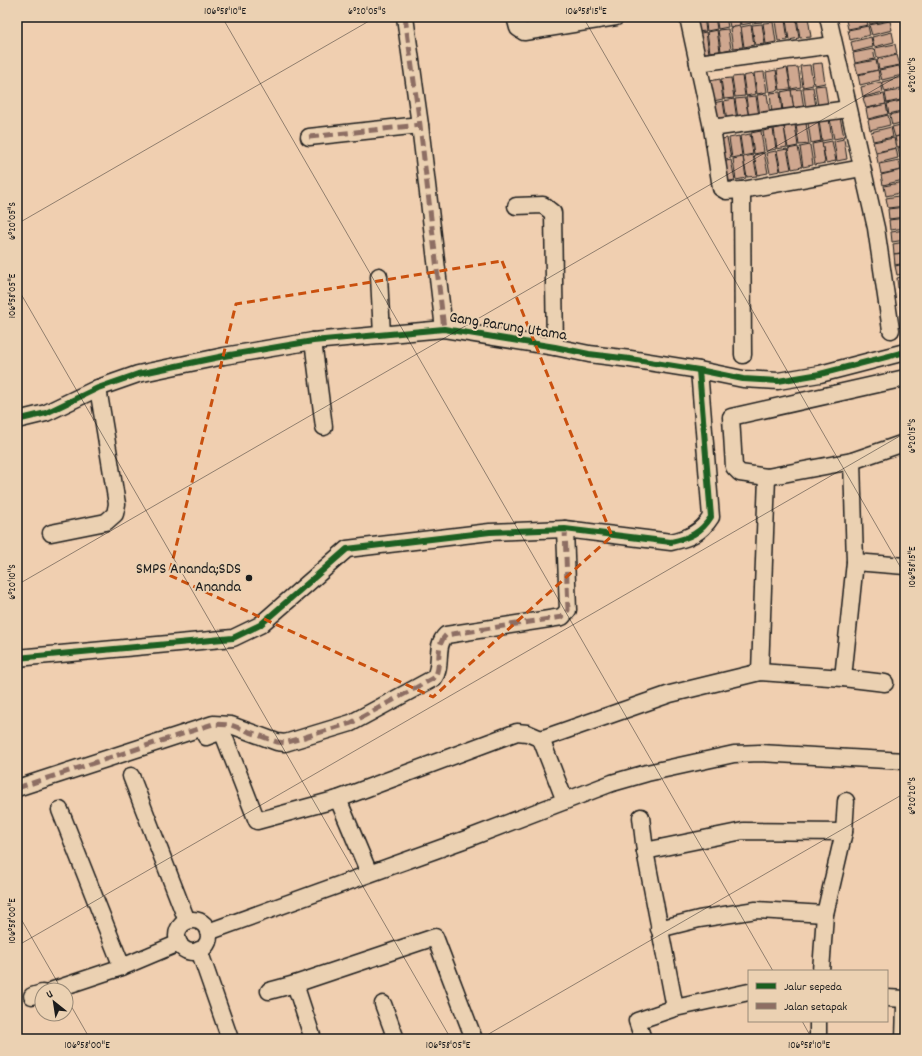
<svg xmlns="http://www.w3.org/2000/svg" width="922" height="1056" viewBox="0 0 922 1056" font-family="Dekko,sans-serif">
<style>
.building{fill:#cfa78f;stroke:#1c1c1c}
.lines{fill:none;stroke-linecap:round;stroke-linejoin:round}
.minor-casing{stroke:#1c1c1c;stroke-width:19}
.minor{stroke:#ebd1b2;stroke-width:16}
.quiet{stroke:#8d6e63;stroke-width:5;stroke-dasharray:10 5;stroke-linecap:butt}
.cycleway-casing{stroke:#ebd1b2;stroke-width:8}
.cycleway{stroke:#1b5e20;stroke-width:6}
.marked{fill:none;stroke:#c9500e;stroke-width:3;stroke-dasharray:8 5;stroke-linejoin:round}
.ticks{fill:none;stroke:#1c1c1c;stroke-width:1;stroke-opacity:0.45}
.poi-dot{fill:#1c1c1c;stroke:#ebd1b2;stroke-width:1.5}
.labels{text-anchor:middle;dominant-baseline:central;stroke-width:4;stroke-linejoin:round;paint-order:stroke}
.street-label{font-size:16px;fill:#1c1c1c;stroke:#ebd1b2}
.poi-label{font-size:16px;fill:#1c1c1c;stroke:#ebd1b2;text-anchor:end}
.neatline{fill:none;stroke:#1c1c1c;stroke-width:1.5}
.ticks-label{font-size:10px;text-anchor:middle;fill:#1c1c1c}
</style>
<rect width="100%" height="100%" fill="#f0cfb0"/>
<filter id="ink" filterUnits="userSpaceOnUse"><feTurbulence type="fractalNoise" baseFrequency=".025" numOctaves="2"/><feDisplacementMap in="SourceGraphic" scale="8" xChannelSelector="R" yChannelSelector="G"/><feConvolveMatrix kernelMatrix="1 2 1 2 8 2 1 2 1" color-interpolation-filters="sRGB"/></filter>
<g filter="url(#ink)">
<g class="building">
<path d="M530,17H540L541,22L531,23Z"/>
<path d="M693,17H704L706,31L696,32Z"/>
<path d="M705,17H715L717,29L707,31Z"/>
<path d="M716,17H726L728,27L718,29Z"/>
<path d="M728,17H739L740,25L730,27Z"/>
<path d="M740,17H750L751,23L741,25Z"/>
<path d="M751,17H761L762,22L752,23Z"/>
<path d="M808,17L811,37L800,38L797,18Z"/>
<path d="M857,17H866L868,25L848,29L846,20Z"/>
<path d="M868,17H889V20L870,24Z"/>
<path d="M796,18L799,38L789,40L786,20Z"/>
<path d="M785,20L788,40L778,41L775,21Z"/>
<path d="M890,21L892,30L872,35L869,25Z"/>
<path d="M773,22L776,42L766,44L763,23Z"/>
<path d="M762,24L765,44L755,45L752,25Z"/>
<path d="M751,25L754,45L744,47L741,27Z"/>
<path d="M740,26L743,47L733,48L730,28Z"/>
<path d="M868,26L870,35L850,40L848,30Z"/>
<path d="M728,29L731,49L721,51L718,30Z"/>
<path d="M717,30L720,51L710,52L707,32Z"/>
<path d="M706,32L709,53L699,54L696,34Z"/>
<path d="M892,32L894,42L874,47L872,37Z"/>
<path d="M871,37L873,47L853,52L851,42Z"/>
<path d="M895,44L897,54L877,58L875,48Z"/>
<path d="M873,49L875,59L855,63L853,53Z"/>
<path d="M897,55L900,65L879,69L877,60Z"/>
<path d="M876,60L878,70L858,74L855,64Z"/>
<path d="M822,63L825,83L815,85L812,64Z"/>
<path d="M810,65L813,85L803,87L800,66Z"/>
<path d="M899,66L902,75L882,80L879,70Z"/>
<path d="M798,67L801,87L791,89L788,68Z"/>
<path d="M787,68L791,89L780,90L777,70Z"/>
<path d="M776,70L779,90L769,92L766,72Z"/>
<path d="M878,70L880,80L860,85L858,75Z"/>
<path d="M764,72L767,92L757,94L754,73Z"/>
<path d="M753,74L756,94L746,96L743,76Z"/>
<path d="M742,76L745,96L735,97L732,77Z"/>
<path d="M902,77L905,87L885,92L882,82Z"/>
<path d="M731,78L734,98L724,99L721,79Z"/>
<path d="M720,79L723,99L713,101L710,81Z"/>
<path d="M881,82L883,92L863,97L861,87Z"/>
<path d="M825,85L828,105L818,107L815,86Z"/>
<path d="M813,87L816,107L806,109L803,88Z"/>
<path d="M801,89L804,109L794,110L791,90Z"/>
<path d="M905,89V99L887,103L885,93Z"/>
<path d="M791,90L794,111L783,112L781,92Z"/>
<path d="M780,92L782,112L772,114L770,93Z"/>
<path d="M767,94L770,114L760,116L757,95Z"/>
<path d="M884,94L886,104L866,108L863,98Z"/>
<path d="M756,96L759,116L749,118L746,97Z"/>
<path d="M745,98L749,118L738,119L735,99Z"/>
<path d="M734,99L737,120L727,121L724,101Z"/>
<path d="M905,100V110L889,114L887,104Z"/>
<path d="M723,101L726,121L716,123L713,103Z"/>
<path d="M886,104L888,114L868,119L866,109Z"/>
<path d="M905,111V122L892,125L890,115Z"/>
<path d="M888,115L890,125L870,130L868,120Z"/>
<path d="M840,117L844,137L834,139L830,119Z"/>
<path d="M829,119L832,139L822,141L819,121Z"/>
<path d="M818,121L821,141L811,143L808,123Z"/>
<path d="M806,123L809,144L799,145L796,125Z"/>
<path d="M905,124V134L895,137L892,127Z"/>
<path d="M795,125L798,146L788,148L784,127Z"/>
<path d="M784,127L787,147L777,149L774,129Z"/>
<path d="M891,127L893,137L873,141L871,132Z"/>
<path d="M773,129L776,149L766,151L763,131Z"/>
<path d="M761,131L764,152L754,154L751,133Z"/>
<path d="M750,134L753,154L743,156L740,136Z"/>
<path d="M905,135V146L897,147L895,137Z"/>
<path d="M739,136L742,156L732,158L729,138Z"/>
<path d="M727,138L731,158L721,160L717,140Z"/>
<path d="M894,138L896,148L876,152L873,142Z"/>
<path d="M844,139L847,159L837,161L834,141Z"/>
<path d="M832,141L836,161L826,163L822,143Z"/>
<path d="M822,142L825,163L815,165L812,144Z"/>
<path d="M810,145L813,165L803,167L800,147Z"/>
<path d="M905,146V157L900,158L898,148Z"/>
<path d="M798,147L802,167L792,169L788,149Z"/>
<path d="M896,148L898,158L878,163L876,153Z"/>
<path d="M787,149L791,169L781,171L777,151Z"/>
<path d="M776,151L780,171L770,173L766,153Z"/>
<path d="M764,153L768,173L758,175L754,155Z"/>
<path d="M753,155L757,176L747,177L743,157Z"/>
<path d="M743,157L746,178L736,180L733,159Z"/>
<path d="M731,160L735,180L725,182L721,162Z"/>
<path d="M899,160L901,170L881,174L879,164Z"/>
<path d="M901,170L903,180L883,185L881,175Z"/>
<path d="M904,182L905,192L886,196L884,186Z"/>
<path d="M905,195V206L888,208L886,198Z"/>
<path d="M905,207V217L889,219L888,209Z"/>
<path d="M905,218V228L890,230L889,220Z"/>
<path d="M905,230V240L892,242L891,232Z"/>
<path d="M905,242V252L894,254L893,244Z"/>
<path d="M905,253V263L895,265L894,254Z"/>
<path d="M905,264V274L897,275L895,266Z"/>
<path d="M905,276V287L898,288L897,278Z"/>
<path d="M899,288H905V298L900,299Z"/>
<path d="M900,299H905V309L902,310Z"/>
</g>
<g class="lines">
<defs>
<g id="minor">
<path d="M405,17L420,125L444,329"/>
<path d="M515,17L518,28L524,32L616,17"/>
<path d="M688,17L712,128L721,188L726,191L742,190L862,168"/>
<path d="M828,17L876,228L891,330"/>
<path d="M698,63L833,45"/>
<path d="M712,128L848,109"/>
<path d="M309,137L420,125"/>
<path d="M742,190L743,355"/>
<path d="M516,206L543,205L553,213L555,347"/>
<path d="M379,276L382,335"/>
<path d="M313,341L324,427"/>
<path d="M17,420L46,413L98,388L138,374L224,356L313,341L444,329L555,347L589,354L630,359L699,370L743,379L778,381L820,374L905,352"/>
<path d="M901,444L852,461L767,477L740,473L734,467L731,417L905,378"/>
<path d="M51,533L106,522L115,514L117,504L98,388"/>
<path d="M855,562L905,566"/>
<path d="M17,658L233,638L260,625L347,549L490,532L565,529L671,542C689,538 701,533 711,517L699,370"/>
<path d="M760,672L767,477"/>
<path d="M843,678L855,562L852,461"/>
<path d="M206,737L222,731L257,821L338,799L517,732L527,733L541,739L565,801"/>
<path d="M541,739L670,694L760,672L843,678L885,683"/>
<path d="M131,776L187,921"/>
<path d="M17,788L213,724L231,725L277,742L285,743L351,723L434,678C443,666 434,646 446,635L562,617L568,610L565,529"/>
<path d="M338,799L369,873"/>
<path d="M60,810L122,967"/>
<path d="M641,817L645,851L675,1008"/>
<path d="M645,851L743,831L844,832"/>
<circle cx="193" cy="936" r="16"/>
<path d="M659,929L699,919L756,910L825,914"/>
<path d="M208,932L469,838L612,783L647,773L734,754L760,753L905,761"/>
<path d="M199,950L230,1039"/>
<path d="M821,971L825,914L844,832L846,801"/>
<path d="M295,984L313,1039"/>
<path d="M53,990L122,967L179,943"/>
<path d="M269,991L295,984L435,937L474,1039"/>
<path d="M32,996L42,993"/>
<path d="M887,998L905,999"/>
<path d="M383,1004L396,1039"/>
<path d="M643,1039L637,1021L675,1008L749,992"/>
<path d="M818,1039V1021"/>
<path d="M904,1039L905,1006"/>
</g>
</defs>
<use href="#minor" class="minor-casing"/>
<use href="#minor" class="minor"/>
<g class="quiet">
<path d="M405,17L420,125L444,329"/>
<path d="M309,137L420,125"/>
<path d="M17,788L213,724L231,725L277,742L285,743L351,723L434,678C443,666 434,646 446,635L562,617L568,610L565,529"/>
</g>
<defs>
<g id="cycleway">
<path d="M17,420L46,413L98,388L138,374L224,356L313,341L444,329L555,347L589,354L630,359L699,370L743,379L778,381L820,374L905,352"/>
<path d="M17,658L233,638L260,625L347,549L490,532L565,529L671,542C689,538 701,533 711,517L699,370"/>
</g>
</defs>
<use href="#cycleway" class="cycleway-casing"/>
<use href="#cycleway" class="cycleway"/>
</g>
</g>
<path class="marked" d="M502,261L612,536L433,697L169,575L236,304Z"/>
<path class="ticks" d="M222,17L773,971M583,17L905,575M17,224L376,17M17,287L451,1039M17,585L905,72M17,912L62,990M17,946L905,433M66,997L90,1039M802,1021L812,1039M480,1039L905,793"/>
<circle class="poi-dot" cx="249" cy="578" r="4"/>
<g class="labels">
<g class="street-label">
<text transform="translate(508 327) rotate(9)">Gang Parung Utama</text>
</g>
<g class="poi-label">
<text x="241" y="569">SMPS Ananda;SDS<tspan x="241" dy="18">Ananda</tspan></text>
</g>
</g>
<rect width="922" height="1056" fill="none" stroke="#ebd1b2" stroke-width="44"/>
<rect x="748" y="970" width="140" height="52" fill="#ebd1b2" stroke="#988976"/>
<rect x="756" y="983" width="20" height="6" fill="#1b5e20" stroke="#988976"/>
<text x="784" y="990" font-size="12" fill="#1c1c1c">Jalur sepeda</text>
<rect x="756" y="1003" width="20" height="6" fill="#8d6e63" stroke="#988976"/>
<text x="784" y="1010" font-size="12" fill="#1c1c1c">Jalan setapak</text>
<g transform="translate(54 1002) rotate(330)"><circle r="19" fill="#ebd1b2" stroke="#988976"/>
<path d="M0-3L7 15L0 10L-7 15Z" fill="#1c1c1c"/>
<text y="-6" font-size="11" font-weight="bold" text-anchor="middle" fill="#1c1c1c">U</text>
</g>
<rect x="22" y="22" width="878" height="1012" class="neatline"/>
<g class="ticks-label">
<text x="225" y="14">106°58'10"E</text>
<text x="367" y="14">6°20'05"S</text>
<text x="586" y="14">106°58'15"E</text>
<text transform="translate(911 75) rotate(-90)" y="4">6°20'10"S</text>
<text transform="translate(11 221) rotate(-90)" y="4">6°20'05"S</text>
<text transform="translate(11 296) rotate(-90)" y="4">106°58'05"E</text>
<text transform="translate(911 436) rotate(-90)" y="4">6°20'15"S</text>
<text transform="translate(911 567) rotate(-90)" y="4">106°58'15"E</text>
<text transform="translate(11 582) rotate(-90)" y="4">6°20'10"S</text>
<text transform="translate(911 796) rotate(-90)" y="4">6°20'20"S</text>
<text transform="translate(11 921) rotate(-90)" y="4">106°58'00"E</text>
<text x="87" y="1048">106°58'00"E</text>
<text x="448" y="1048">106°58'05"E</text>
<text x="809" y="1048">106°58'10"E</text>
</g>
</svg>
